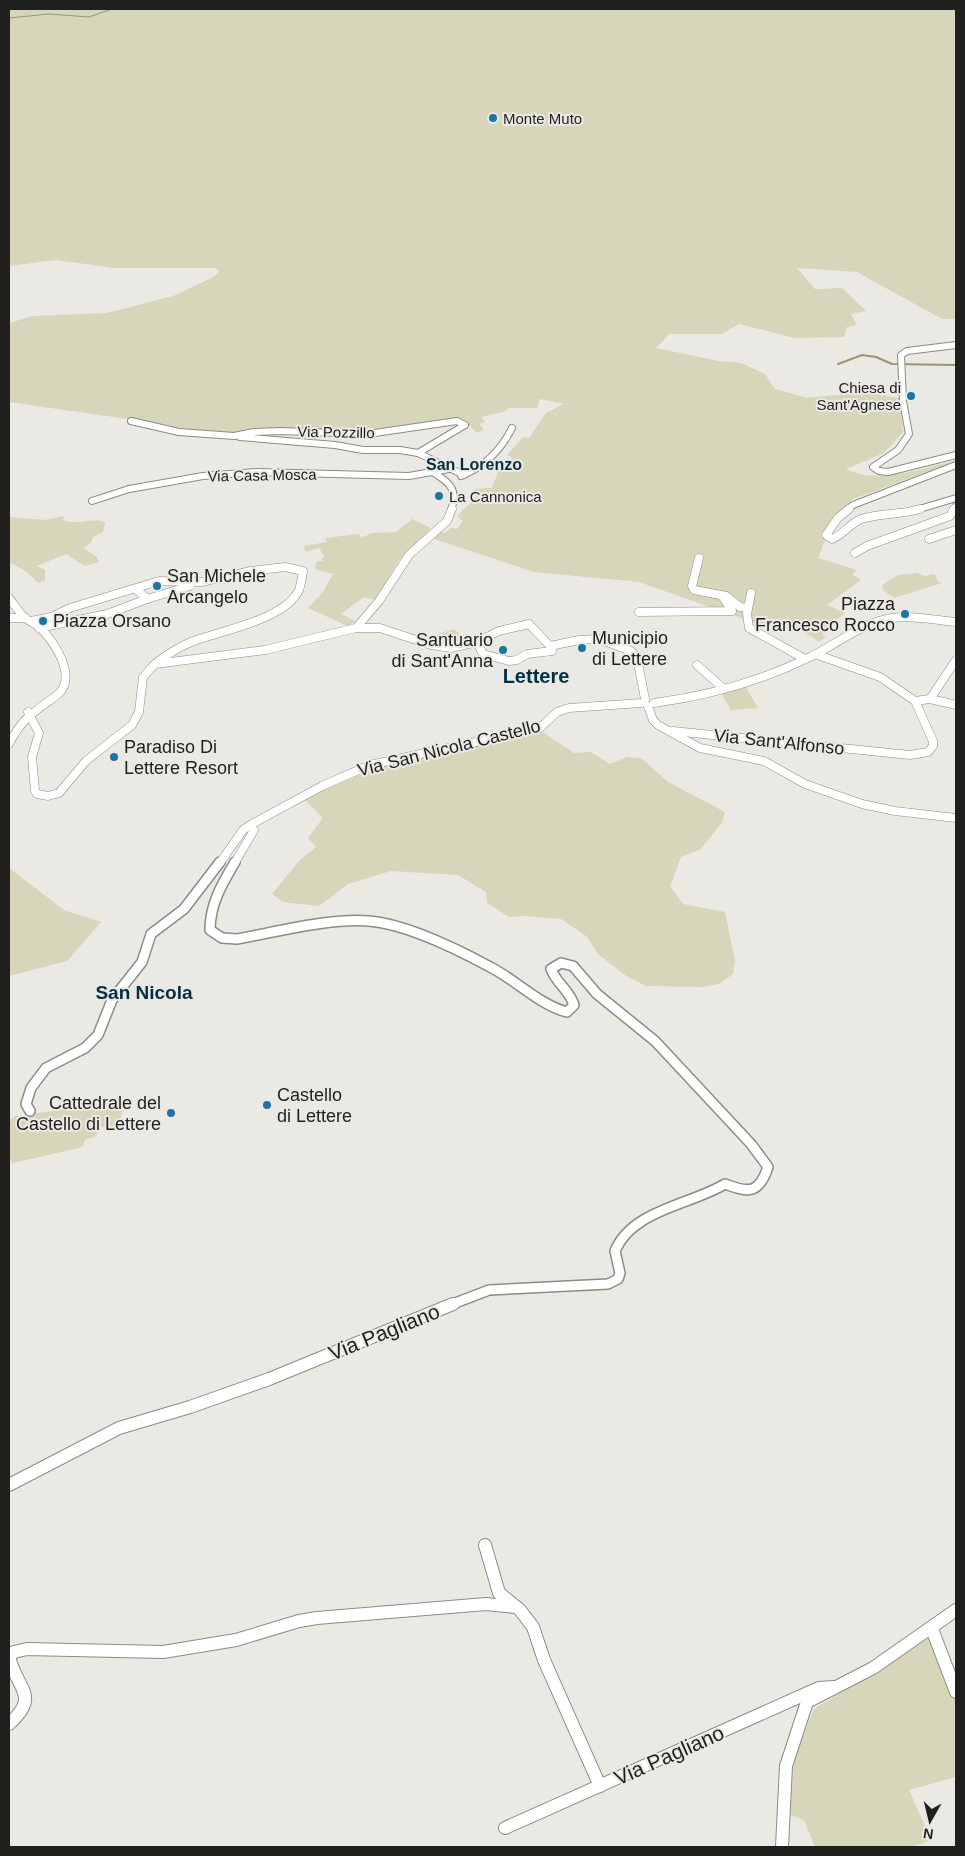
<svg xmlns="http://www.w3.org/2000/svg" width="965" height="1856" viewBox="0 0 965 1856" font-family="Helvetica,sans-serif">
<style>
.green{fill:#d7d5ba}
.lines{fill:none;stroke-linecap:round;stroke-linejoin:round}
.stream-far1{stroke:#9b976d;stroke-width:1}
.stream{stroke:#9b976d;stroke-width:2}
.minor-far3-casing{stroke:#8c8c86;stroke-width:8}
.minor-far2-casing{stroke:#8c8c86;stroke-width:9}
.minor-far1-casing{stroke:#8c8c86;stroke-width:12}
.minor-casing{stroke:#8c8c86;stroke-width:14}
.minor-far3{stroke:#fff;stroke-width:6}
.minor-far2{stroke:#fff;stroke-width:8}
.minor-far1{stroke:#fff;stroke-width:9}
.minor{stroke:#fff;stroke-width:12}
.poi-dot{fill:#1b75a4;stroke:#eae9e4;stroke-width:2}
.labels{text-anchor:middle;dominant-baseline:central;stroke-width:4;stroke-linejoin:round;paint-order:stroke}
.far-poi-label{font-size:15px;fill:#1f1f1d;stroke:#eae9e4;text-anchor:start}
.far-street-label{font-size:15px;fill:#1f1f1d;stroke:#eae9e4}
.far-neighbourhood-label{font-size:16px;font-weight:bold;fill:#032e44;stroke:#eae9e4}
.poi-label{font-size:18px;fill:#1f1f1d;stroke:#eae9e4;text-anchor:start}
.street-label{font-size:18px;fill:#1f1f1d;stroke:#eae9e4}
.neighbourhood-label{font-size:19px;font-weight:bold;fill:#032e44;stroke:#eae9e4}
.quarter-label{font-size:20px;font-weight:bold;fill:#032e44;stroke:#eae9e4}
.near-street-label{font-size:21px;fill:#1f1f1d;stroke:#eae9e4}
</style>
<rect width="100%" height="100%" fill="#eae9e4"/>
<g class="green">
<path d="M9,9H956V319H942L857,272L797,268L815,289L842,288L866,311L851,314L857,325L847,327L844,337L794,338L739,324L722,334H669L656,348L719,361L741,363L765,374L775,389L807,398L865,392L899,398L903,432L884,453L846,469C878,485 922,468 956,461L853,499L835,516L818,558L857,570L852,574L861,580L827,605L845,613L829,625V629L822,635L826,637L819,642L795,626H764L639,582L534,572L431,538L440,532L445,533L451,528L457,529L463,521L457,516L477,496L474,494V489L492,488L498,472L512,457L507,455L523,437L529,438L546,413L564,404L540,399L537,408H508L507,411L481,417L485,422L479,424L484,429L477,433L465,421L457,420H439L382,431H333L234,435L178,430L149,422L9,402V323L33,316L107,313L173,296L212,278L219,272L216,268H114L56,260L9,266Z"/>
<path d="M64,516L63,520C80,527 93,515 105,523L103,532L93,537L91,543L83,548L97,557L99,562L85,566L66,554L37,566L45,570V581L38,583L27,572L9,562V517L45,520Z"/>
<path d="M412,519L431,528L398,561L376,600L364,597L341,614L355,621L348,626L308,608L323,592L333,574L315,569L317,561H323L322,558L325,557L319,548L305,552L304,546L327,542L325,538L359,534L361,538L372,533L396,532Z"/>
<path d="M916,573L925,576L935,574L938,582L942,583L894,598L883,590L882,585L898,575Z"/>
<path d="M454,629L467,641L451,644L436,642L435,635Z"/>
<path d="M745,686L758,708L731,710L721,692Z"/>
<path d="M541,731L574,753L591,752L610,764L627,757L641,758L668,782L725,812L722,822L701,849L681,857L670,886L683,904L725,912L735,961L733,974L719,984L703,987L646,986L625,975L599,955L586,936L561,919L524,916L509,917L487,903L486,892L458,875L391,871L348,884L319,906L283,902L272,894L300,860L316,847L308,838L323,818L305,800L328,788L386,764Z"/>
<path d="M9,868L64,910L101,922L67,961L9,976Z"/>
<path d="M124,1101L119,1128L101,1127L96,1136L85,1140L83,1147L13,1163L9,1159V1120L16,1116Z"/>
<path d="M929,1638L956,1703V1777L909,1790L931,1840L912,1847H815L804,1820L790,1815L794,1758L814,1709Z"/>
</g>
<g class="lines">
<path class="stream-far1" d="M9,18L49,14L89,17L112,9"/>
<path class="stream" d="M838,364L862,355L876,357L892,364L956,365"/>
<defs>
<g id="minor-far3">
<path d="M956,345L907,351L901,355L903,401L909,434L898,450L873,467L879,471L888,472L956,455"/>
<path d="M131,421L179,432L234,436L254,432L280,431L368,434L457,421L465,425L418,453L464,475"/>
<path d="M240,437L335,445L363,450H400L418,453"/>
<path d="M434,473C449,482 459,490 451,510"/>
<path d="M461,476C484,467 501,450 512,428"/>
<path d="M92,501L129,489L203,476L256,472L409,476L449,469"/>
<path d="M847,510L853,505L956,465"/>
<path d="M916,510L956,498"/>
<path d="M954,510L956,506"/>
</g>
<g id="minor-far2">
<path d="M849,509L838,518L826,535L832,539C843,535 849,524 861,519C880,513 901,515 920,509"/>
<path d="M929,539L956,530"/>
<path d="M855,553L867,546L950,516L954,509"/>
<path d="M699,558L692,586L694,590L726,596L740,607L748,608"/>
<path d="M751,593L747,614L749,628L805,659"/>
<path d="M9,598C14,604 18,611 23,616C28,621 34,623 39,627C55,641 79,679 56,696C34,712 22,718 9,744"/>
<path d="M147,599L190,586"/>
<path d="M639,612L732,611L722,596"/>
<path d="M9,618H25"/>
<path d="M31,621L51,617L70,608L159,581L201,582L251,571L285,567L303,571C302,577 301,584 299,590C285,620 219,631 191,642C177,648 166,655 155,664"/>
<path d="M39,628L107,614L147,599L136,589"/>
<path d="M356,628L379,601L409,555L447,521L452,509"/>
<path d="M477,642L483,654L509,661L517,660L527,654L552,651"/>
<path d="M697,665L723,688"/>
<path d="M930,699L956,660"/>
<path d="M915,701L930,699L956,705"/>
<path d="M654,703C708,696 761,681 810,657C837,644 861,623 892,618C913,615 935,620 956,622"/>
<path d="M648,706L653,720L658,725L700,748L764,761L805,784L862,804L895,811L956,818"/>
<path d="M28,712L39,733L32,757L35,791L37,794L48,796L59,793L86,761L132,725L139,712L143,677L155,664L265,650L356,628H380L431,645L451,648L477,642L499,631L529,624L550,646L579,640L599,639L631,651L637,658L645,699"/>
<path d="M673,731L910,755L928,752L933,746V741L915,701L880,677L815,654"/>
<path d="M219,864L243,830L250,825L322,786L370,765L540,728L557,712L569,708L641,703"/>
<path d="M234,864L254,830L250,825"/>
</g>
<g id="minor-far1">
<path d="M235,862C222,884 210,904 210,930L222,938L237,939C276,932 330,918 369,921C406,924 459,950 492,968C517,981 540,1005 567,1012L574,1005C570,991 556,983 551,969L561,963L573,966L597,994L655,1041L751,1144L768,1167C759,1194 749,1193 725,1184C690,1205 632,1210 615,1251L620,1273L618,1279L608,1284L489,1290L450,1305"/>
<path d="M30,1111L26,1104L31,1088L46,1068L85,1048L98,1035L112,1000L142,962L151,934L184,909L220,862"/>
</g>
<g id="minor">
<path d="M9,1485L119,1428L190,1407L269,1379L453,1304"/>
<path d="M485,1545L499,1593L520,1610L533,1627L544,1660L600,1786"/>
<path d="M932,1629L956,1692"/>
<path d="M9,1724C41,1695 17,1690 9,1657L14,1652L27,1649L163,1652L236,1640L299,1621L317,1618L486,1604L516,1607"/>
<path d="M505,1828L819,1688L834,1687"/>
<path d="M782,1847L786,1766L807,1702L873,1668L956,1610"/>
</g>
</defs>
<use href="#minor-far3" class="minor-far3-casing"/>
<use href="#minor-far2" class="minor-far2-casing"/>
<use href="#minor-far1" class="minor-far1-casing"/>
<use href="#minor" class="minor-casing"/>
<use href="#minor-far3" class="minor-far3"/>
<use href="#minor-far2" class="minor-far2"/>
<use href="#minor-far1" class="minor-far1"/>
<use href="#minor" class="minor"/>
</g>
<g class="poi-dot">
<circle cx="493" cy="118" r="5"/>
<circle cx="911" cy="396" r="5"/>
<circle cx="439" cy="496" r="5"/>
<circle cx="157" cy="586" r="5"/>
<circle cx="905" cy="614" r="5"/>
<circle cx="43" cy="621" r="5"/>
<circle cx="582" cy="648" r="5"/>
<circle cx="503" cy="650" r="5"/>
<circle cx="114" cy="757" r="5"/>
<circle cx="267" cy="1105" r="5"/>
<circle cx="171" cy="1113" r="5"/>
</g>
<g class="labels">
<g class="far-poi-label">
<text x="503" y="118">Monte Muto</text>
<text x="901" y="387" text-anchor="end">Chiesa di<tspan x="901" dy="17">Sant'Agnese</tspan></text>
<text x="449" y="496">La Cannonica</text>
</g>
<g class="far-street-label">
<text transform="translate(336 432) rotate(1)">Via Pozzillo</text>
<text transform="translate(262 475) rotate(-1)">Via Casa Mosca</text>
</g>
<g class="far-neighbourhood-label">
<text x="474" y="464">San Lorenzo</text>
</g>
<g class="poi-label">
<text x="167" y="576">San Michele<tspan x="167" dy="21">Arcangelo</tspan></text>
<text x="895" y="604" text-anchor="end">Piazza<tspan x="895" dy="21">Francesco Rocco</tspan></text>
<text x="53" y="621">Piazza Orsano</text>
<text x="592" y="638">Municipio<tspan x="592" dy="21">di Lettere</tspan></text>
<text x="493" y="640" text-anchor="end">Santuario<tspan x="493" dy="21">di Sant'Anna</tspan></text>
<text x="124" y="747">Paradiso Di<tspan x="124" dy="21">Lettere Resort</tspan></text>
<text x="277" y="1095">Castello<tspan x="277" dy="21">di Lettere</tspan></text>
<text x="161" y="1103" text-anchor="end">Cattedrale del<tspan x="161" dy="21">Castello di Lettere</tspan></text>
</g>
<g class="street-label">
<text transform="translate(779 742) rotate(6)">Via Sant'Alfonso</text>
<text transform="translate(449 748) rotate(-14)">Via San Nicola Castello</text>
</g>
<g class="neighbourhood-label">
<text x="144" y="992">San Nicola</text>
</g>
<g class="quarter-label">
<text x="536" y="676">Lettere</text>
</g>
<g class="near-street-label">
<text transform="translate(384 1332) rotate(-22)">Via Pagliano</text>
<text transform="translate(669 1755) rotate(-24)">Via Pagliano</text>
</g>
</g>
<rect width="965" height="1856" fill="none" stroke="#1f1f1d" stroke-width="20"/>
<g transform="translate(930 1821) rotate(188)" stroke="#eae9e4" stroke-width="4" paint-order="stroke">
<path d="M0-4L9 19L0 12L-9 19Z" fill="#1f1f1d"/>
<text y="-8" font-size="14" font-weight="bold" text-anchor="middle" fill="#1f1f1d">N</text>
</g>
</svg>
